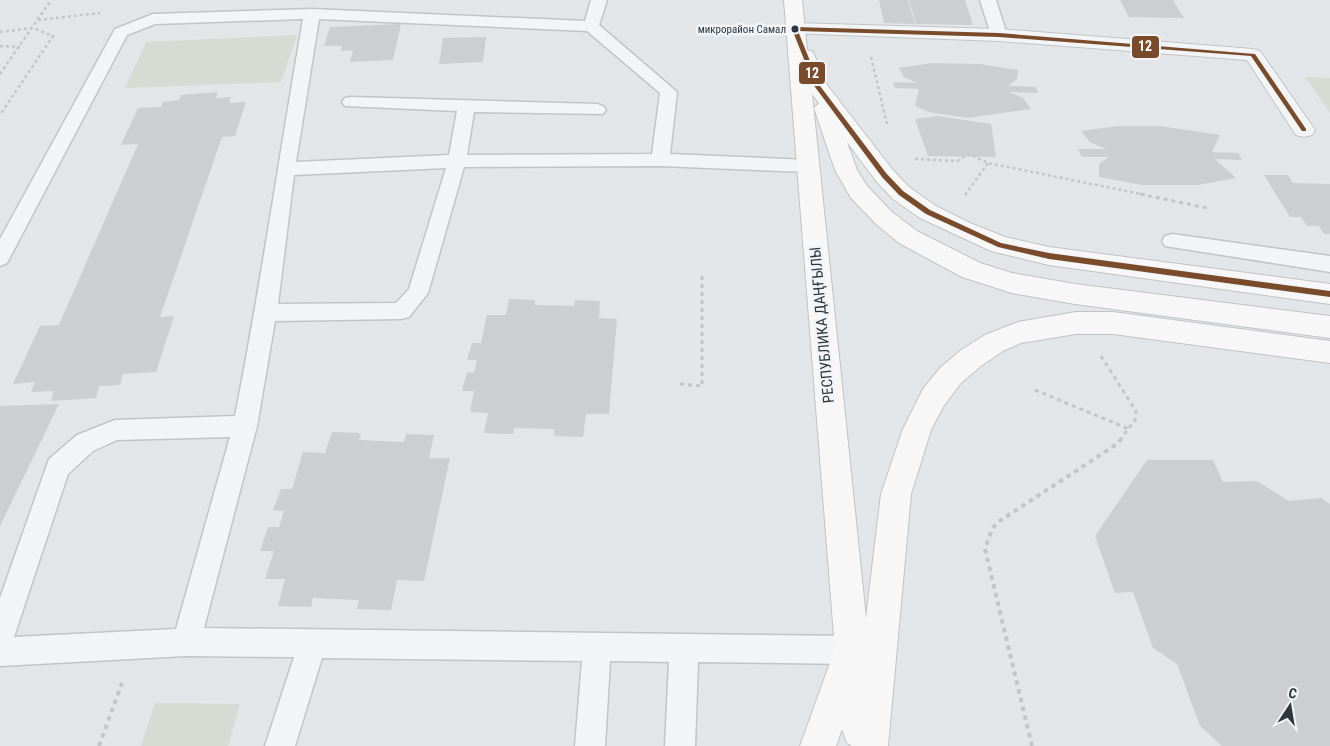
<svg xmlns="http://www.w3.org/2000/svg" width="1330" height="746" viewBox="0 0 1330 746" font-family="'Roboto Condensed',sans-serif">
<style>
.green{fill:#d6dbd4}
.building{fill:#ccced0}
.lines{fill:none;stroke-linecap:round;stroke-linejoin:round}
.lane-casing{stroke:#c2c4c6;stroke-width:3}
.street-casing{stroke:#c2c4c6;stroke-width:2}
.primary-casing{stroke:#c0c3c5;stroke-width:2}
.path-far2{stroke:#c3c6c7;stroke-width:2.5;stroke-dasharray:3 3;stroke-linecap:butt}
.path-far1{stroke:#c3c6c7;stroke-width:3;stroke-dasharray:4 4;stroke-linecap:butt}
.path{stroke:#c3c6c7;stroke-width:4;stroke-dasharray:4.5 4.5;stroke-linecap:butt}
.lane{fill:#f3f4f5;fill-rule:evenodd}
.street{fill:#f3f4f5;fill-rule:evenodd}
.primary{fill:#f7f7f7;fill-rule:evenodd}
.bus-1-casing{stroke:#f2f5f7;stroke-width:3}
.bus-1{fill:#7a4b2a;fill-rule:evenodd}
.bus-dot{fill:#2c3740;stroke:#f2f5f7;stroke-width:2}
.labels{text-anchor:middle;dominant-baseline:central;stroke-width:5;stroke-linejoin:round;paint-order:stroke}
.far-bus-label{font-size:11px;fill:#2c3740;stroke:#f2f5f7;text-anchor:end}
.street-label{font-size:15px;fill:#2c3740;stroke:#f2f5f7}
.line-badge{stroke:#f2f5f7;stroke-width:2}
.badge-label{font-size:14px;text-anchor:middle;font-weight:bold;fill:#fff}
</style>
<rect width="100%" height="100%" fill="#e3e6e8"/>
<g class="green">
<path d="M297,35L281,82L125,88L146,42Z"/>
<path d="M1305,77L1330,78V113Z"/>
<path d="M155,703L240,704L228,746H141Z"/>
</g>
<g class="building">
<path d="M879,0H908L915,24L884,23Z"/>
<path d="M909,0H965L973,25L916,24Z"/>
<path d="M1120,0H1173L1184,18L1129,17Z"/>
<path d="M401,24L393,60L350,62L353,50L341,51L342,46H324L330,27Z"/>
<path d="M486,37L483,62L439,64L443,38Z"/>
<path d="M932,63L979,64L1018,70L1017,79L1008,86L1036,87L1038,93L1009,92L1023,98L1031,109L967,118L928,112L915,106L919,89L895,88L893,82L917,83L904,77L899,68Z"/>
<path d="M218,92L216,98L231,97L229,103L246,102L235,136L222,137L160,317L174,316L156,372L123,374L120,385L99,386L96,398L51,401L54,391L31,392L35,382L13,384L40,326L59,325L138,144L121,145L138,108L161,107L163,102L179,100L181,95Z"/>
<path d="M938,116L991,124L996,157L928,156L915,119Z"/>
<path d="M1118,126H1160L1220,135L1212,152L1238,153L1242,160L1215,159L1236,178L1198,185H1142L1099,177V164L1109,157H1082L1078,149H1106L1090,142L1081,131Z"/>
<path d="M1264,175H1288L1293,183L1330,184V234H1324L1319,226H1307L1301,217H1290Z"/>
<path d="M509,299L535,300V305L574,306L575,300L600,301L599,318L617,319L609,414H586L583,437L554,436V429L514,428L513,434L484,433L488,413L470,412L474,391H462L467,372L474,373L477,360H467L472,343H481L487,315H506Z"/>
<path d="M59,404L0,526V406Z"/>
<path d="M332,432L361,433L359,440L404,442L406,434L434,435L429,458H450L424,581L397,580L391,610L357,609L359,600L313,598L311,607L278,606L285,579H265L274,551H260L268,527H279L284,511L273,510L281,489H292L303,452L325,453Z"/>
<path d="M1147,460H1213L1223,482L1257,481L1289,501L1321,498L1330,504V746H1222L1200,726L1177,664L1153,648L1133,592L1115,593L1095,536Z"/>
</g>
<g class="lines">
<defs>
<g id="lane">
<path d="M591,0H607L599,25L677,92L670,154L808,160L815,162L817,166L815,170L808,172L660,166L464,167L428,293L409,317L401,319L275,321L257,426L204,628L852,636L862,640L866,650L862,660L852,664L698,662L695,746H665L669,662L610,661L605,746H575L582,661L322,658L295,746H265L294,657L186,656L0,666V598L49,459L77,435L115,420L235,416C261,284 280,151 303,19L155,24L127,35L7,263L0,266V239L115,29L153,14L312,9L585,21ZM319,19L587,31L660,93L652,154L467,155L474,112L603,114L606,110L603,106L597,104L351,97L345,98L342,102L345,106L457,111L449,155L296,162ZM446,168L409,289L396,303L278,304L294,175ZM230,437L176,629L14,637L68,474L93,451L117,440Z"/>
<path d="M980,0H996L1007,35L1005,38H993L991,35Z"/>
<path d="M1172,234L1330,256V272L1165,246L1162,241L1165,236Z"/>
</g>
<path id="street" d="M795,23L999,29L1253,49L1260,51L1315,130L1312,135L1304,137L1296,135L1247,60L999,41L788,33L785,29L788,25Z"/>
<path id="primary" d="M784,0H802L807,50L813,52L827,85L892,169L909,187L936,206L970,223L1005,237L1049,247L1330,284V304L1049,265L991,251L920,218L893,199L876,181L847,142L857,170L867,186L892,212L917,231L980,263L1012,273L1075,284L1330,316V338L1075,304L1012,293L962,277L899,243L876,224L851,198L835,170L814,108L819,103L812,94L866,618L881,494L903,429L923,389L940,368L961,350L985,335L1018,322L1076,312H1113L1330,341V363L1113,334H1076L1021,343L1003,351L981,366L960,384L943,407L931,430L911,494L888,746H852L847,743L842,729L836,746H800L835,649Z"/>
</defs>
<use href="#lane" class="lane-casing"/>
<use href="#street" class="street-casing"/>
<use href="#primary" class="primary-casing"/>
<g class="path-far2">
<path d="M38,20L100,13"/>
<path d="M0,32L33,28L53,36L0,115"/>
<path d="M0,46L20,47"/>
<path d="M871,57L887,124"/>
<path d="M0,74L51,0"/>
<path d="M915,159L957,161L969,154L988,163L1146,195"/>
<path d="M965,195L988,163"/>
</g>
<g class="path-far1">
<path d="M1140,194L1207,208"/>
<path d="M1101,356L1136,411L1135,420L1120,440"/>
<path d="M680,384L702,386V272"/>
<path d="M1035,390L1129,429"/>
</g>
<g class="path">
<path d="M99,746L122,683"/>
<path d="M1032,746L985,549L992,529L998,522L1117,444L1121,439"/>
</g>
<use href="#lane" class="lane"/>
<use href="#street" class="street"/>
<use href="#primary" class="primary"/>
<defs>
<path id="bus-1" d="M795,27L999,33L1255,54L1306,129V131H1302L1251,56L999,37L798,31L820,86L886,173L903,191L930,210L1001,243L1049,253L1330,291V297L1049,259L998,247L926,214L899,195L882,177L815,87L792,29Z"/>
</defs>
<use href="#bus-1" class="bus-1-casing"/>
<use href="#bus-1" class="bus-1"/>
</g>
<circle class="bus-dot" cx="795" cy="29" r="4.5"/>
<g class="labels">
<g class="far-bus-label">
<text x="786" y="29">микрорайон Самал</text>
</g>
<g class="street-label">
<text transform="translate(822 325) rotate(-95)">РЕСПУБЛИКА ДАҢҒЫЛЫ</text>
</g>
</g>
<g class="line-badge">
<rect x="1131" y="35" width="29" height="24" rx="5" fill="#7a4b2a"/>
<rect x="798" y="61" width="28" height="24" rx="5" fill="#7a4b2a"/>
</g>
<g class="badge-label">
<text x="1145" y="51">12</text>
<text x="812" y="78">12</text>
</g>
<g transform="translate(1290 706) rotate(12)" stroke="#f2f5f7" stroke-width="4" paint-order="stroke">
<path d="M0-4L9 19L0 12L-9 19Z" fill="#2c3740"/>
<text y="-8" font-size="14" font-weight="bold" text-anchor="middle" fill="#2c3740">С</text>
</g>
</svg>
